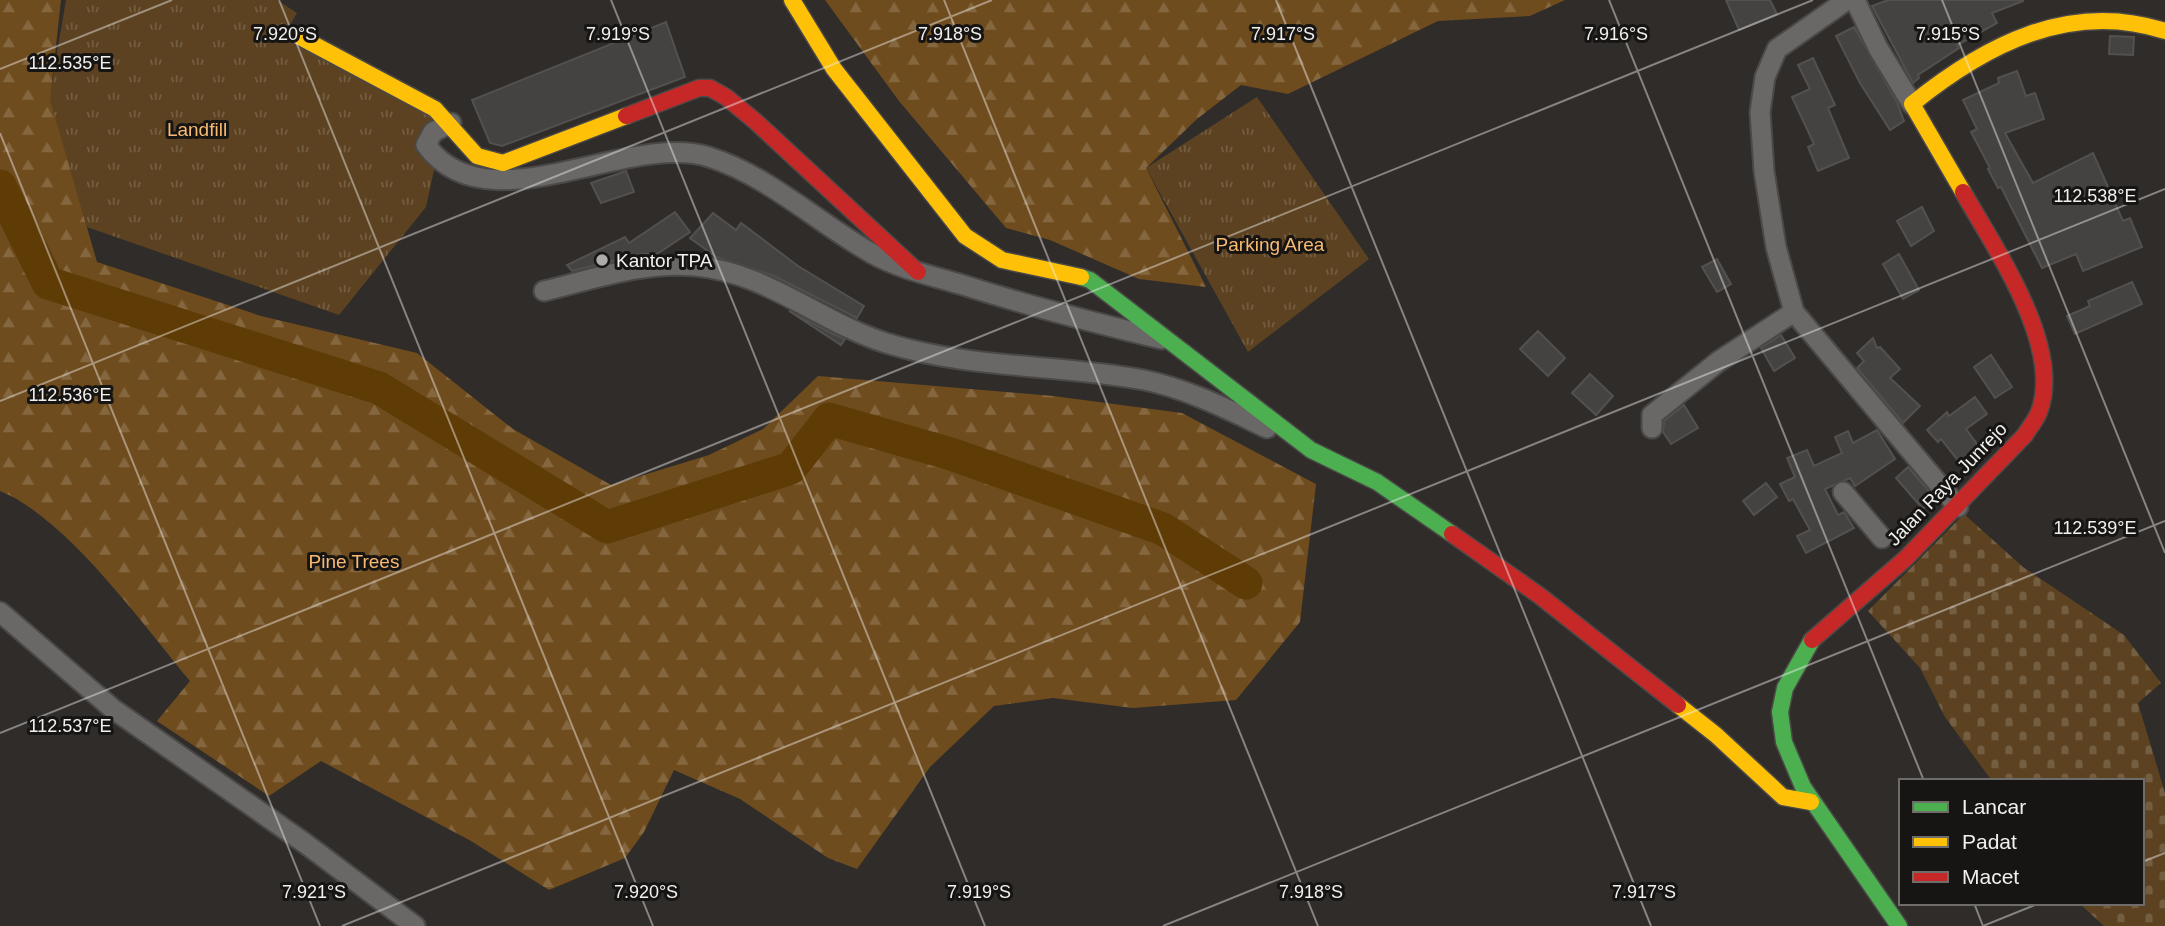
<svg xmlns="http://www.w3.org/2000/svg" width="2165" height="926" viewBox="0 0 2165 926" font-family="Helvetica,sans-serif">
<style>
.grass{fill:url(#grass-tufts)}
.forest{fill:url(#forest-firs)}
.cemetery{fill:url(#cemetery-stones)}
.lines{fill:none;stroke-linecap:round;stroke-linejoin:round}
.river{stroke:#5f3b05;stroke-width:33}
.building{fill:#454342;stroke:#53514f;stroke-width:2}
.street-casing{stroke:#4b4947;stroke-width:23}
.fast-casing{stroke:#4b4947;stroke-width:19}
.slow-casing{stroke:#4b4947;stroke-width:19}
.jam-casing{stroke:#4b4947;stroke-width:19}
.street{stroke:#696866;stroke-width:19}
.fast{stroke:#4caf50;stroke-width:16}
.slow{stroke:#ffc107;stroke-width:16}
.jam{stroke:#c62828;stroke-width:16}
.ticks{fill:none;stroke:#f2f0ed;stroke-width:2;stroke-opacity:0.45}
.poi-dot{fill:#aeaba9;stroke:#161513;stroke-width:2.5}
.labels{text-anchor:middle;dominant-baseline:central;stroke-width:6;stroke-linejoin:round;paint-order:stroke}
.park-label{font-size:19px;fill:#f9ba71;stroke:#161513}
.poi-label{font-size:19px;fill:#f2f0ed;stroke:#161513;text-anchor:start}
.street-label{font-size:19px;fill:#f2f0ed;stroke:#161513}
.ticks-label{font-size:18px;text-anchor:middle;fill:#f2f0ed;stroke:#161513;stroke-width:6;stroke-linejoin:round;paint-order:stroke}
</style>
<defs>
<pattern id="grass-tufts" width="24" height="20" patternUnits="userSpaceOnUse" patternTransform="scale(1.75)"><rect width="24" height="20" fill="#5c4221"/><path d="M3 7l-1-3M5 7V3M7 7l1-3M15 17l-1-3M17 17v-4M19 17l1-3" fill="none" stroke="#745e42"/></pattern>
<pattern id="forest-firs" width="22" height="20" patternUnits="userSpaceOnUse" patternTransform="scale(1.75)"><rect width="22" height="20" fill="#6f4c1e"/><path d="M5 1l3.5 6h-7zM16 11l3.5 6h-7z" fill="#84663f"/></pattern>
<pattern id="cemetery-stones" width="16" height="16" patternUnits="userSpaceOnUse" patternTransform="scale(1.75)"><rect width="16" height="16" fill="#5c4221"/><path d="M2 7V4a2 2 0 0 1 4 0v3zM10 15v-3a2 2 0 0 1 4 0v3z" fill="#745e42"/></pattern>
</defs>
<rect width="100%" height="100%" fill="#2f2c2a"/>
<g class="grass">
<path d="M66,0H277L297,13L285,33L434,109L431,130L436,161L426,207L339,315L87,227L49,100Z"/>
<path d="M1257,97L1369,259L1248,352L1146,168Z"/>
</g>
<g class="forest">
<path d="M0,0H61L50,100L97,262L261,316L417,353L513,429L611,485L709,455L763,429L818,376L1053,396L1182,413L1316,484L1300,622L1236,700L1133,708L1053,698L994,706L930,767L857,869L828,858L740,799L674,770L644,832L625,858L549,890L471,841L321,761L269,796L157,721L190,681C143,625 67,518 0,491Z"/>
<path d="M825,0H1565L1530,16L1438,21L1288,94L1241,85L1197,119L1146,168L1206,287L1139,279L1050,240L1006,228L899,101Z"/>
</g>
<path class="cemetery" d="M1964,514L2023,567L2124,635L2161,683L2138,703L2165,793V926H2104L2079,903H2142V781H1992L1945,717L1920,668L1868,611Z"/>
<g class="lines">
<path class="river" d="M0,186L48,283L379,388L607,527L791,468L829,419L951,454L1163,529L1246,583"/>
</g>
<g class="building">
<path d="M1726,0H1770L1777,14L1739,30Z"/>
<path d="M1888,0H2023V1L1992,13L1997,23L1957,45L1959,48L1918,75L1919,78L1913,83L1872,6Z"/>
<path d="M666,22L685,77L502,146L490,143L472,100Z"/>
<path d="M1854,27L1897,102L1904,121L1890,130L1860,83L1836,36Z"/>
<path d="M2110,36L2134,37L2133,55L2109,54Z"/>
<path d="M1813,58L1835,105L1828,108L1849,158L1818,171L1808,147L1814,144L1792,97L1810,89L1798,65Z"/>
<path d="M2017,71L2026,96L2035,93L2044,119L2005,133L2033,183L2093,153L2123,221L2130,218L2142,247L2083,271L2076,254L2042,268L2001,187L1998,188L1988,169L1990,168L1971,132L1977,129L1963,100L1999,83L1998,78Z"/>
<path d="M626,171L634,192L601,203L591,183Z"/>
<path d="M1922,207L1934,231L1911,246L1897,221Z"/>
<path d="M675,212L690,232L657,254H641L572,271L567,265L625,237L629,243Z"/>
<path d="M713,213L736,230L741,223L798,266L864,306L857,318L774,276L716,257L690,238Z"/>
<path d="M1899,254L1919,290L1903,299L1883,264Z"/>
<path d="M1717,259L1731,284L1717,292L1702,267Z"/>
<path d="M2132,282L2142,304L2075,334L2067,316L2090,306L2088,301Z"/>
<path d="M789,311L833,334L845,339L841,345Z"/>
<path d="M1538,331L1565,358L1548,376L1520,349Z"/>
<path d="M1781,335L1795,358L1774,371L1761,348Z"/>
<path d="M1873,338L1877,348L1880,347L1900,369L1890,378L1920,406L1903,423L1857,368L1864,361L1857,353Z"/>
<path d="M1991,355L2012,387L1995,398L1974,367Z"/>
<path d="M1590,374L1613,396L1596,415L1572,393Z"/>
<path d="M1975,397L1987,414L1966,429L1980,448L1960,463L1941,439L1938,442L1927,430L1947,412L1949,416Z"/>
<path d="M1684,405L1698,428L1671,444L1663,432L1664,421Z"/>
<path d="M1877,430L1895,459L1855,486L1850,478L1825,489L1838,515L1844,512L1854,528L1806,553L1797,536L1810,530L1793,499L1789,501L1780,484L1795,477L1787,458L1807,450L1814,466L1842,453L1835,437L1848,431L1853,443Z"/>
<path d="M1908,467L1935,498L1923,509L1896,478Z"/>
<path d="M1766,483L1777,497L1754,515L1743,501Z"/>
</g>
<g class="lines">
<defs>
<g id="street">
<path d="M1847,0L1777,49L1765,77L1760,112L1764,171L1776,247L1794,312L1958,507"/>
<path d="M1855,0L1878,48L1912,104"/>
<path d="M451,123L433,132L426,145C487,229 627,131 709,157C769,176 818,223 873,254C900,269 933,276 963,285C1029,306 1095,323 1162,339"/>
<path d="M544,291C594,279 644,261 695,266C766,272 820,322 886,343C970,369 1058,364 1144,380C1188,389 1227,409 1267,428"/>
<path d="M1652,428V415L1719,361L1794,312"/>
<path d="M1843,492L1882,538"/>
<path d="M0,612L113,709L306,844L415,926"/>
</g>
<g id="fast">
<path d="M1081,277L1090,280L1311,450L1377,482L1452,534"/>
<path d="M1812,640L1785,688L1780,712L1784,742L1803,787L1899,926"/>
</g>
<g id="slow">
<path d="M792,0L834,69L965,236L1002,260L1081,277"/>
<path d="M298,36L435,109L477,156L503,163L626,116"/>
<path d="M1963,192L1912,104C1985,45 2070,0 2165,31"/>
<path d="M1678,705L1716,735L1783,797L1811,802"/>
</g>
<g id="jam">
<path d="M626,116L699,88H710L726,97L755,121L918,272"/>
<path d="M1452,534L1540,596L1678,705"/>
<path d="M1812,640L1905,559L2025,435C2029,428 2036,420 2039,412C2064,347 1994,247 1963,192"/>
</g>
</defs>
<use href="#street" class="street-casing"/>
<use href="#fast" class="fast-casing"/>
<use href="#slow" class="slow-casing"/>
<use href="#jam" class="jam-casing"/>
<use href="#street" class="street"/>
<use href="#fast" class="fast"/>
<use href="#slow" class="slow"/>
<use href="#jam" class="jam"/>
</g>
<path class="ticks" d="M279,0L653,926M611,0L985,926M944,0L1318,926M1276,0L1651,926M1609,0L1924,781M1942,0L2165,553M0,69L172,0M0,133L320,926M0,401L992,0M0,733L1813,0M2142,862L2165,853M1974,903L1983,926M342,926L2165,189M1163,926L2165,521M1983,926L2040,903"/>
<circle class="poi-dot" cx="602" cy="260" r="7"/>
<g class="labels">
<g class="park-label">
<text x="197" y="129">Landfill</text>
<text x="1270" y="244">Parking Area</text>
<text x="354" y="561">Pine Trees</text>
</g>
<g class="poi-label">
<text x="616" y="260">Kantor TPA</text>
</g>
<g class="street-label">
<text transform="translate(1947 484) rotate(-46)">Jalan Raya Junrejo</text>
</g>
</g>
<g class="ticks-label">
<text x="285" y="40">7.920°S</text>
<text x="618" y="40">7.919°S</text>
<text x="950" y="40">7.918°S</text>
<text x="1283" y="40">7.917°S</text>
<text x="1616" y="40">7.916°S</text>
<text x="1948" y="40">7.915°S</text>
<text x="70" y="69">112.535°E</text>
<text x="2095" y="202">112.538°E</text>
<text x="70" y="401">112.536°E</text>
<text x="2095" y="534">112.539°E</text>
<text x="70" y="732">112.537°E</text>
<text x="314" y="898">7.921°S</text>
<text x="646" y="898">7.920°S</text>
<text x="979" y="898">7.919°S</text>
<text x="1311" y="898">7.918°S</text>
<text x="1644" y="898">7.917°S</text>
</g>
<rect x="1899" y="779" width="245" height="126" fill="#161513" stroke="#6e6d6a" stroke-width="2"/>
<rect x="1913" y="802" width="35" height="10" fill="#4caf50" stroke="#6e6d6a" stroke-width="2"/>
<text x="1962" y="814" font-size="21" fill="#f2f0ed">Lancar</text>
<rect x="1913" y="837" width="35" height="10" fill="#ffc107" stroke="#6e6d6a" stroke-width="2"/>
<text x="1962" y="849" font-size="21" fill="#f2f0ed">Padat</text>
<rect x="1913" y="872" width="35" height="10" fill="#c62828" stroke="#6e6d6a" stroke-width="2"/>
<text x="1962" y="884" font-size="21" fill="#f2f0ed">Macet</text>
</svg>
